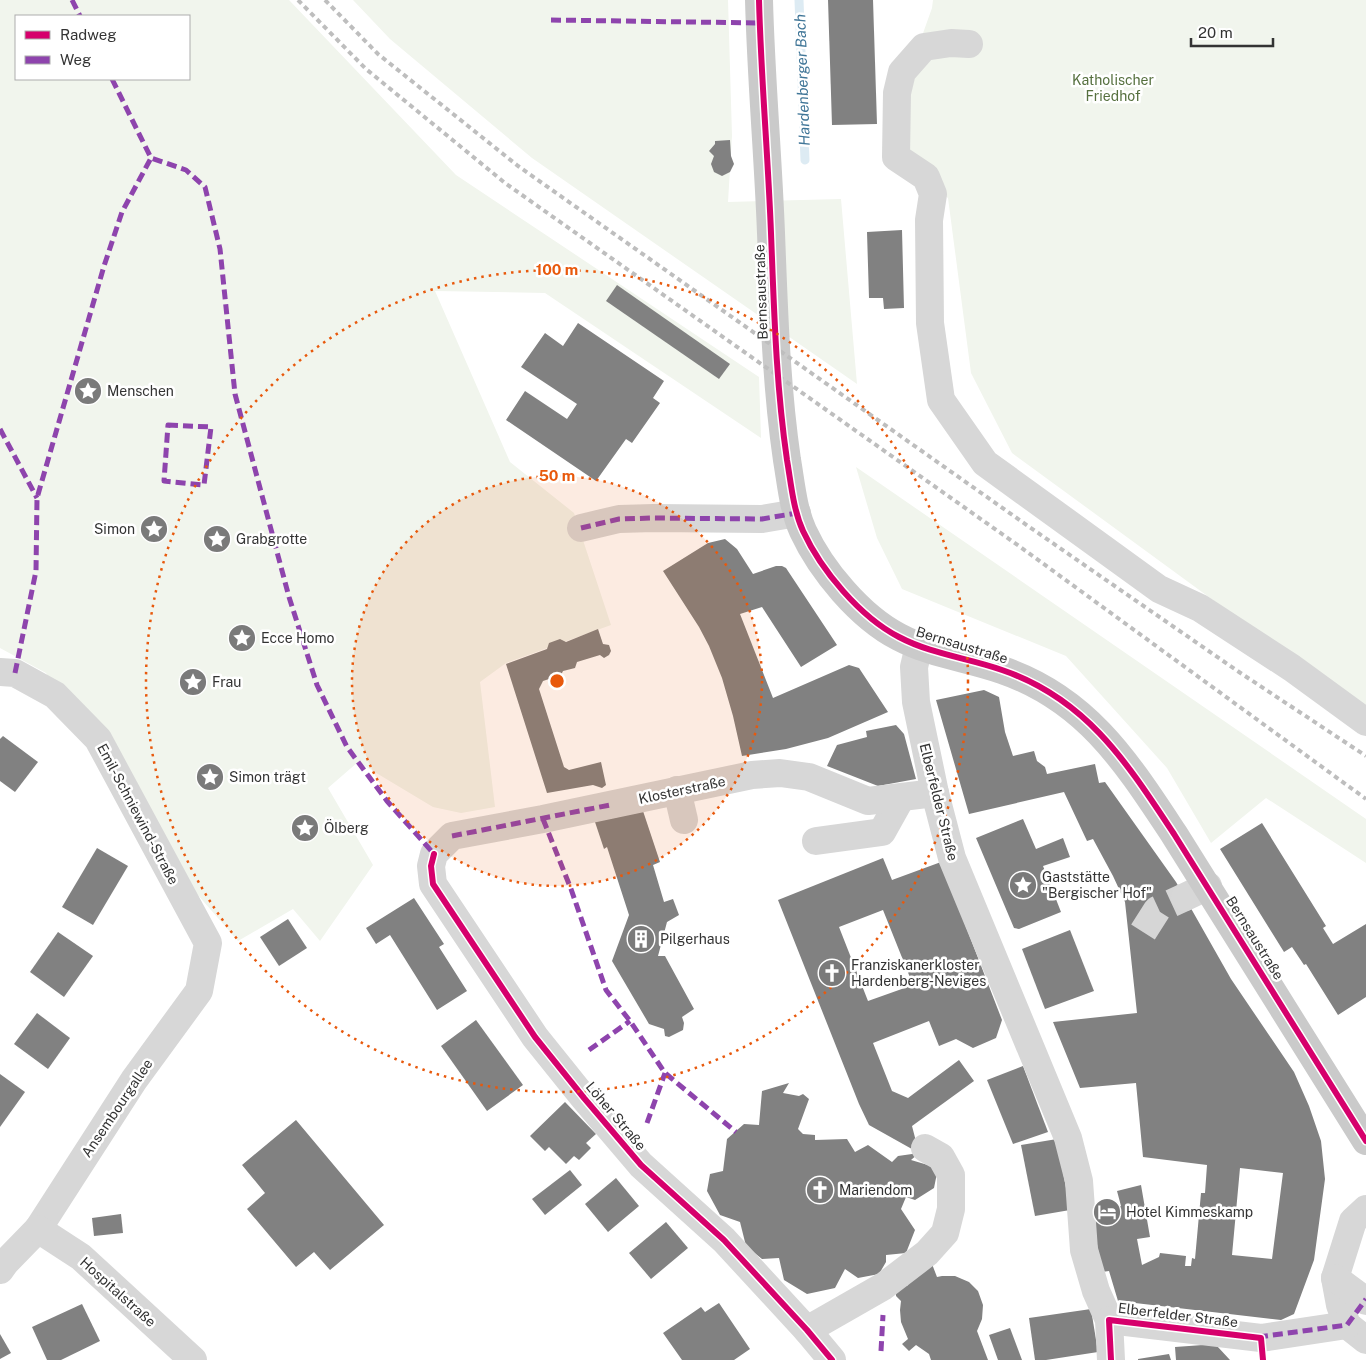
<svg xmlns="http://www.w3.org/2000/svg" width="1366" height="1360" viewBox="0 0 1366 1360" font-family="'Public Sans',sans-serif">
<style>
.green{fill:#f1f5ed;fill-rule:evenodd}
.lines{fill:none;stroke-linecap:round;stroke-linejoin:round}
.stream{stroke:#ddebf3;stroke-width:9}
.building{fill:#818181;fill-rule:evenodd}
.minor-tunnel{stroke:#d6d6d6;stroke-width:28;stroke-dasharray:28 14;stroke-linecap:butt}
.minor{stroke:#d7d7d7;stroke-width:28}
.major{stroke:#cacaca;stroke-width:28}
.rail{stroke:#bebebe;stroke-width:4;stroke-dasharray:5 4;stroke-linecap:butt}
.quiet{stroke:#8e44ad;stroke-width:5;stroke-dasharray:10 5;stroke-linecap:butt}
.cycleway-casing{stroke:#fff;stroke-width:9}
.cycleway{stroke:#d6006c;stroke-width:6}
.ring{fill:none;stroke:#e8590c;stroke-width:2.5;stroke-dasharray:2.5 5}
.labels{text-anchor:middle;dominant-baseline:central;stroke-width:5;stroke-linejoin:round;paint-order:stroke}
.park-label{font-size:14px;fill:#56703f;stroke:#fff}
.street-label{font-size:14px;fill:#333;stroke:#fff}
.poi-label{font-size:14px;fill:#333;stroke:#fff;text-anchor:start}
.water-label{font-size:15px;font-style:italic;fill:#3f7597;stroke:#fff}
.centre{fill:#e8590c;stroke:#fff;stroke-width:2.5}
.ring-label{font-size:15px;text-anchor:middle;font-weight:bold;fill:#e8590c;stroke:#fff;stroke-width:5;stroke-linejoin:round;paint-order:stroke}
</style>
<rect width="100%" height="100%" fill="#fff"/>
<g class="green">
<path d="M0,0H289L456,175L759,377L761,438L545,293L435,291L510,462L574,513L611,625L506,663L480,682L495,807L461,813L433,807L358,762L328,788L373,865L320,941L293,909L238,941L149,839L46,673L0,648ZM16,16H189V79H16Z"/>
<path d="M353,0H728L732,136L728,202L841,199L857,384L532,158L390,39Z"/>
<path d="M933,0H1366V712L1012,453L971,373L948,198L882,148L932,8Z"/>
<path d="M856,467L1366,819V863L1266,798L1211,843L1167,768L1066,656L902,589L877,538Z"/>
</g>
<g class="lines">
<path class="stream" d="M799,0L805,160"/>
</g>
<g class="building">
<path d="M828,0H873L877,124L832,125Z"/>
<path d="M730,140L731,156L734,164L730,172L722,176L714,172L711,164L714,156L709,151L715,144V141Z"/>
<path d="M902,230L904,308L884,309L883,298H869L867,232Z"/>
<path d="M617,285L730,364L719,379L606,301Z"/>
<path d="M578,323L664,381L653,398L660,403L632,443L626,439L596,481L506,420L525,391L567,419L577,404L521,367L545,333L563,346Z"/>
<path d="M725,539L737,549L753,574L776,566H782L786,568L837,645L801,667L762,607L740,614L773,698L849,665L859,668L888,712L828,738L786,749L742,756L733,716L722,678L709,646L699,627L663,571L708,543Z"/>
<path d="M598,629L603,644L609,645L611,651L609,655L604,658L600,655L577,662L575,668L563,671L561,675L543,681L539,689L564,767L569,770L601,762L606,785L602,788L593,785L547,793L506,664L547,649L549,643L560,639L566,642Z"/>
<path d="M984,690L999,697L1005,732L1013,756L1034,751L1037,761L1045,767L1047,774L1095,764L1099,783L1105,782L1176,882L1231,979L1294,1072L1309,1106L1321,1141L1325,1179L1314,1260L1294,1314L1281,1320L1118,1301L1109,1271L1102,1272L1091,1211L1121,1206L1117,1191L1141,1185L1150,1237L1137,1239L1142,1265L1159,1257L1160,1253L1186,1256L1185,1266H1191L1192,1258L1195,1259L1201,1193H1205L1207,1165L1143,1157L1136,1083L1080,1088L1053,1022L1137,1013L1125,902L1113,876L1093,839L1087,841L1064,792L969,814L936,700ZM1240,1168L1283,1173L1272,1259L1232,1255Z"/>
<path d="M896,725L904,734L916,779L878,786L827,766L837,745L867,737L866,731Z"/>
<path d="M3,736L38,762L15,792L0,781V739Z"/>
<path d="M642,808L660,862L653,865L664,902L673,899L679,915L667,922L658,956H665L694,1009L682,1017L684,1023L683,1030L669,1037L665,1036L664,1029L649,1024L612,961L629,915L607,847L604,849L595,822L610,816L614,818Z"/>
<path d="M1023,819L1036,849L1063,838L1070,857L1043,866L1061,912L1019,929L1014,928L976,838Z"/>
<path d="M1262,823L1326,926L1323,928L1333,944L1366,924V997L1338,1015L1306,964L1304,965L1292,947L1284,952L1220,849Z"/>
<path d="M97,848L128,866L93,925L62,907Z"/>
<path d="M883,858L892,880L941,862L1002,1020L996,1038L973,1048L956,1039L939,1046L929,1021L873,1043L892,1091L908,1098L959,1060L974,1081L912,1126L919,1153L869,1125L859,1104L778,900ZM883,910L913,985L868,1001L839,927Z"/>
<path d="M414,898L444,944L439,947L467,991L437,1010L390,935L376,944L366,928Z"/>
<path d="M288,919L307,948L279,966L260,937Z"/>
<path d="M1070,930L1094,991L1045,1009L1022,949Z"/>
<path d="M58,932L93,956L64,997L30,972Z"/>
<path d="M37,1013L70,1038L48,1069L14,1044Z"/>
<path d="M476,1020L523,1085L487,1111L441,1046Z"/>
<path d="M1023,1066L1048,1132L1013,1144L987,1080Z"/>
<path d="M0,1074L25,1092L0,1127Z"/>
<path d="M789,1083L783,1093L799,1096L803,1094L809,1099L798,1129L803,1134L815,1135V1140L847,1139L855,1152L868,1145L892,1162L898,1156L919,1153L911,1160L938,1168L934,1188L915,1200L906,1197L901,1209L915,1230L906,1253L886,1255V1262L879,1274L858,1278L845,1269L835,1288L807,1294L784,1280L779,1258L762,1259L746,1246L740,1222L720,1215L707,1191L710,1174L723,1171L727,1139L744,1124L759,1125L762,1091Z"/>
<path d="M565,1102L596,1134L586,1143L591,1148L579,1160L574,1156L566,1164L549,1147L545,1151L530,1136Z"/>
<path d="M296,1120L384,1225L330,1270L314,1252L296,1267L247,1209L265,1193L242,1165Z"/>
<path d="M1057,1139L1070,1210L1035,1216L1021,1145Z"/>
<path d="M570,1170L582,1185L545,1215L532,1199Z"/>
<path d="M616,1178L639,1206L608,1232L585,1204Z"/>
<path d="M121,1214L123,1233L94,1236L92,1218Z"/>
<path d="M666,1222L688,1248L651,1279L629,1253Z"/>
<path d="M932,1264L937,1277L942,1276H955L969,1282L978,1291L983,1305L982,1319L977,1331L988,1360H931L929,1354L916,1345L909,1351L902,1344L908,1339L901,1322L900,1310L901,1301L896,1296V1290L903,1284L907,1286L913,1277Z"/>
<path d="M719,1303L750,1349L734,1360H682L663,1333L701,1307L705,1312Z"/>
<path d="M82,1304L100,1341L61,1360H47L32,1327Z"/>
<path d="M1091,1309L1098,1352L1046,1360H1035L1029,1318Z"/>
<path d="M1010,1328L1022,1360H998L989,1335Z"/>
<path d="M0,1334L11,1353L0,1359Z"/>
<path d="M1217,1344V1346L1230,1360H1176L1175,1347Z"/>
<path d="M1169,1354L1171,1360H1138V1359Z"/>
</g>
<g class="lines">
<path class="minor-tunnel" d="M1143,932L1157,910L1185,897"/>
<g class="minor">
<path d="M969,44L951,43L924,47L902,72L897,93L896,157L926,177L933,194L929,220L930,323L941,400L985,463L1159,589L1200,608L1292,668L1366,722"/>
<path d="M581,528L619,519L654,518L762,519L797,513"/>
<path d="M919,646L914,667L916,702L935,793L952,858L1068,1138L1079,1181L1084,1250L1096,1291L1109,1320L1111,1360"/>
<path d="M0,672L15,673L55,695L98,739L208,943L199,991L134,1080L38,1229L5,1263L0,1270"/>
<path d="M677,790L684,820"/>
<path d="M816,841L882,832L901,798"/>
<path d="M1185,897L1208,886"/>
<path d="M1366,1209L1353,1221L1335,1278L1340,1305L1347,1325L1366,1340"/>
<path d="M38,1229L81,1257L193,1360"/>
<path d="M1335,1278L1366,1301"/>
<path d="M1109,1320L1261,1338L1347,1325"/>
<path d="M807,1330L884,1286L927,1253L945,1233L951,1209V1175L941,1157L925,1148"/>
<path d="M832,1360L807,1330L724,1240L641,1165L584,1098L535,1037L433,884L431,866L434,854L452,836L543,819L752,775L780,773L809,777L868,801L935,793"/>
</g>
<path class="major" d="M759,0C761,78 768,155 771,233C774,309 776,385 787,460C791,483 793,509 803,531C821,570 860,617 899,637C931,654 968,658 1002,670C1087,699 1127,763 1174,834L1366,1141"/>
<g class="rail">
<path d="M298,0L366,69L505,183L1019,546L1366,799"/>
<path d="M325,0L378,54L518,166L1028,526L1239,672L1366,756"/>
</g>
<g class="quiet">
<path d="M72,0L80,16"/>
<path d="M551,20L760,23"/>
<path d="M112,79L151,158L186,170L205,187L220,249L235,394L289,597L317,685L347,747L387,801L434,854"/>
<path d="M168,425L211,427L204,485L164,481Z"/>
<path d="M0,429L37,498"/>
<path d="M581,528L619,519L654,518L762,519L797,513"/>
<path d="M15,673L36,571L37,498L104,266L122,212L151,158"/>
<path d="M543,819L571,889L606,990L630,1021L665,1073L736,1132"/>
<path d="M452,836L610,805"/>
<path d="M589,1050L630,1021"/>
<path d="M647,1123L665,1073"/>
<path d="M1258,1337L1347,1325L1366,1299"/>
<path d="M881,1351L883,1315"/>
</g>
<defs>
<g id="cycleway">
<path d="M759,0C761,78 768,155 771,233C774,309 776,385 787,460C791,483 793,509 803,531C821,570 860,617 899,637C931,654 968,658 1002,670C1087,699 1127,763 1174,834L1366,1141"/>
<path d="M434,854L431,866L433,884L535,1037L584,1098L641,1165L724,1240L807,1330L832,1360"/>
<path d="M1111,1360L1109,1320L1261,1338L1263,1360"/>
</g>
</defs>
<use href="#cycleway" class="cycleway-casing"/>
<use href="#cycleway" class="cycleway"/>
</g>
<circle cx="557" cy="681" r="205" fill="#e8590c" fill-opacity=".12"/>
<g class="ring">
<circle cx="557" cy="681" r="205"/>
<circle cx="557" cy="681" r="411"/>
</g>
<defs>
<symbol id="sight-disc" viewBox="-11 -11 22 22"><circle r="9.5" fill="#7a7a7a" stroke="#fff"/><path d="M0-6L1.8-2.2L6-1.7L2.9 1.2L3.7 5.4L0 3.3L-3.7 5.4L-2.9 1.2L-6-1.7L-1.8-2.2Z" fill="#fff"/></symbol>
<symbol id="building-disc" viewBox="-11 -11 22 22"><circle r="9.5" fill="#7a7a7a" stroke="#fff"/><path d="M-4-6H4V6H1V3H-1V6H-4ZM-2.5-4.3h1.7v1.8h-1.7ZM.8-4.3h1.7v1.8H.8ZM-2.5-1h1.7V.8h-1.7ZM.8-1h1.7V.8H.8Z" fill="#fff"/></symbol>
<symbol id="church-disc" viewBox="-11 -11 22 22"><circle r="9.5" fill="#7a7a7a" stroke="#fff"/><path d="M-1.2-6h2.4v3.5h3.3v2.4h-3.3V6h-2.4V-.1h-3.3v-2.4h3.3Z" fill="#fff"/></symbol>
<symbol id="hotel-disc" viewBox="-11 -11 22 22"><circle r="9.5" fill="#7a7a7a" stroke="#fff"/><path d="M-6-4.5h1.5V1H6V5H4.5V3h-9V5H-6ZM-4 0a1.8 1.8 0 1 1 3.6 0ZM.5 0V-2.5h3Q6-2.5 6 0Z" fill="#fff"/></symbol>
</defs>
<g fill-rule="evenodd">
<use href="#sight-disc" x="72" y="375" width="32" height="32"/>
<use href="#sight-disc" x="138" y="513" width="32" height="32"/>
<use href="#sight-disc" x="201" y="523" width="32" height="32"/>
<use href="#sight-disc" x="226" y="622" width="32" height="32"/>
<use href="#sight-disc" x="177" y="666" width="32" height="32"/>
<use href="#sight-disc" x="194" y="761" width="32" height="32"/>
<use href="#sight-disc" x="289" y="812" width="32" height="32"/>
<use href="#sight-disc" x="1007" y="869" width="32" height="32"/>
<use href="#building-disc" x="625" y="923" width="32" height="32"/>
<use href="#church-disc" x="816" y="957" width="32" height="32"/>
<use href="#church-disc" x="804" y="1174" width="32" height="32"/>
<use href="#hotel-disc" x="1091" y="1196" width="32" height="32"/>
</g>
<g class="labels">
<g class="park-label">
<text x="1113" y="80">Katholischer<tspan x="1113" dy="16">Friedhof</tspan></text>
</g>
<g class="street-label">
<text transform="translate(761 292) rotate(-92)">Bernsaustraße</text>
<text transform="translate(962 645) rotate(17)">Bernsaustraße</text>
<text transform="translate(682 790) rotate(-12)">Klosterstraße</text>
<text transform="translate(939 802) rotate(76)">Elberfelder Straße</text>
<text transform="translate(138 814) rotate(62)">Emil-Schniewind-Straße</text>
<text transform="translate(1255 938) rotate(58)">Bernsaustraße</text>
<text transform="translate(117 1108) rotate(-56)">Ansembourgallee</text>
<text transform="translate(616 1116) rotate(50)">Löher Straße</text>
<text transform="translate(118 1292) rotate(42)">Hospitalstraße</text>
<text transform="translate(1178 1315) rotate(7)">Elberfelder Straße</text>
</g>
<g class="poi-label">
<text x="107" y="391">Menschen</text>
<text x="135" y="529" text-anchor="end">Simon</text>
<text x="236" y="539">Grabgrotte</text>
<text x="261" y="638">Ecce Homo</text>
<text x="212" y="682">Frau</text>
<text x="229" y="777">Simon trägt</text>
<text x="324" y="828">Ölberg</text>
<text x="1042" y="877">Gaststätte<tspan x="1042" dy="16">"Bergischer Hof"</tspan></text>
<text x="660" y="939">Pilgerhaus</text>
<text x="851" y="965">Franziskanerkloster<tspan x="851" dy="16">Hardenberg-Neviges</tspan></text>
<text x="839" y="1190">Mariendom</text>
<text x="1126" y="1212">Hotel Kimmeskamp</text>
</g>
<g class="water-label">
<text transform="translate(802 80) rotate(-92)">Hardenberger Bach</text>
</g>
</g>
<circle cx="557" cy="681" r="8" class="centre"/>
<g class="ring-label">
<text x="557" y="275">100 m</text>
<text x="557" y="481">50 m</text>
</g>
<rect x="15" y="15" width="175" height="65" fill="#ffffff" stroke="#adadad"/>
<rect x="25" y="31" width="25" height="8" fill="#d6006c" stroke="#adadad"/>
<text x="60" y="40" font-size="15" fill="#333333">Radweg</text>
<rect x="25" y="56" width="25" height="8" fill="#8e44ad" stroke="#adadad"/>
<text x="60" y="65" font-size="15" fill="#333333">Weg</text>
<path d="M1191 38v8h82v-8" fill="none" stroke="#333333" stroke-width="2.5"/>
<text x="1198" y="38" font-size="15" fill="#333333" stroke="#ffffff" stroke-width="4" paint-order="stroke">20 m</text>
</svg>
